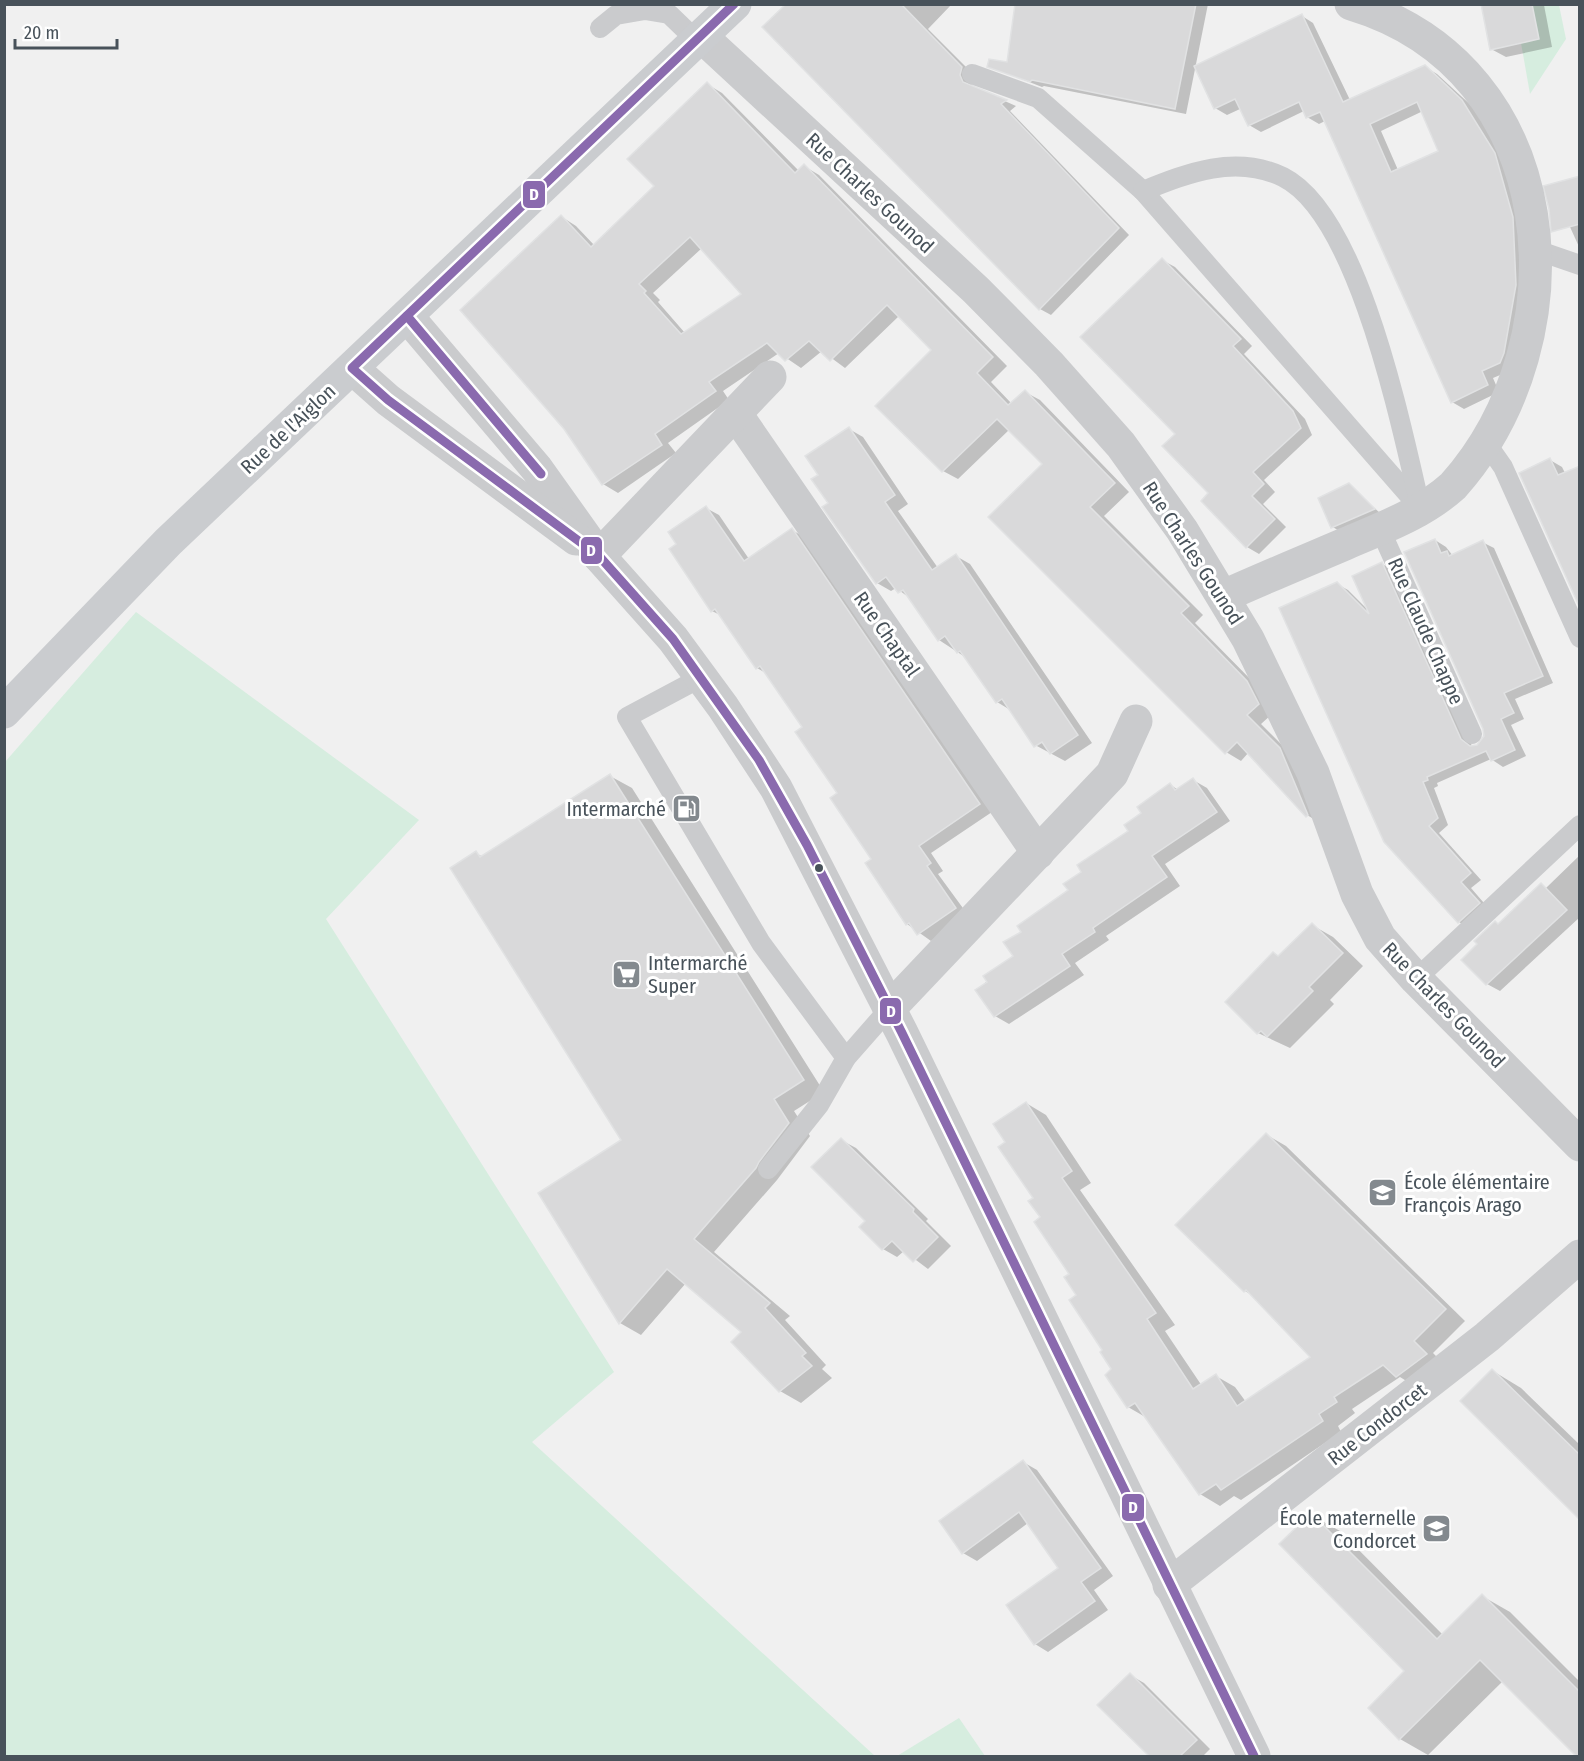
<svg xmlns="http://www.w3.org/2000/svg" width="1584" height="1761" viewBox="0 0 1584 1761" font-family="'Fira Sans Condensed',sans-serif">
<style>
.green{fill:#d6eddf}
.shadow{fill:#0003;fill-rule:evenodd}
.building{fill:#d9d9da;stroke:#e1e2e3;stroke-width:1.5;fill-rule:evenodd}
.lines{fill:none;stroke-linecap:round;stroke-linejoin:round}
.lane{stroke:#cacbcd;stroke-width:20}
.street{stroke:#cacbcd;stroke-width:33}
.secondary{stroke:#cacccf;stroke-width:33}
.bus-1-casing{stroke:#fff;stroke-width:14}
.bus-1{stroke:#8a6aae;stroke-width:9}
.bus-dot{fill:#48525a;stroke:#fff;stroke-width:2}
.labels{text-anchor:middle;dominant-baseline:central;stroke-width:6;stroke-linejoin:round;paint-order:stroke}
.street-label{font-size:20px;fill:#48525a;stroke:#fff}
.poi-label{font-size:20px;fill:#48525a;stroke:#fff;text-anchor:end}
.line-badge{stroke:#fff;stroke-width:2}
.badge-label{font-size:16px;text-anchor:middle;font-weight:bold;fill:#fff}
</style>
<rect width="100%" height="100%" fill="#f0f0f0"/>
<g class="green">
<path d="M1532,5H1559L1566,39L1530,94L1521,43Z"/>
<path d="M136,612L419,820L326,919L614,1372L532,1442L875,1756H5V762Z"/>
<path d="M959,1718L985,1756H897Z"/>
</g>
<g class="shadow">
<path d="M789,4H952L928,29L973,74L970,82L973,87L1016,106L1010,111L1129,235L1051,315L1040,309Z"/>
<path d="M1017,4H1208L1186,114L1044,86L1042,87L989,66L1008,64Z"/>
<path d="M1489,4L1544,5L1552,47L1506,57L1491,49Z"/>
<path d="M1302,16L1313,23L1350,100L1425,67L1437,74L1474,108L1506,161L1524,225L1512,370L1493,378L1499,392L1464,409L1452,402L1325,121L1319,124L1307,117L1304,111L1261,132L1249,125L1240,109L1227,115L1215,108ZM1423,111L1440,152L1398,170L1381,131Z"/>
<path d="M707,84L722,93L799,171L804,166L819,175L1007,366L991,382L1012,404L1025,392L1040,400L1129,492L1104,516L1203,615L1195,623L1262,691L1273,713L1261,724L1295,758L1322,824L1307,815L1249,752L1241,761L1226,752L1044,464L1010,429L958,479L943,471L933,350L899,316L845,368L822,351L801,368L779,353L723,391L729,400L668,443L676,453L618,493L603,484L562,217L576,226L595,246L657,186ZM702,248L744,294L685,333L658,302L660,300L653,293Z"/>
<path d="M1580,177V249L1551,185Z"/>
<path d="M1162,260L1175,267L1252,346L1244,354L1305,419L1312,435L1264,480L1275,492L1263,504L1286,527L1259,554L1247,547L1210,493L1177,434Z"/>
<path d="M849,429L863,437L908,504L898,511L938,568L956,556L970,564L1092,743L1065,761L1035,745L1012,711L997,702L965,657L939,640L911,599L896,588L891,591L877,583L830,503L820,475Z"/>
<path d="M1550,460L1562,467L1565,473L1580,604Z"/>
<path d="M1349,485L1380,513L1339,531L1333,527L1320,498Z"/>
<path d="M706,508L719,515L749,559L792,530L804,537L992,812L931,853L943,871L938,874L968,915L931,941L907,924L804,728L766,673L757,668L722,616L712,611L678,544Z"/>
<path d="M1435,540L1446,547L1453,556L1482,542L1494,548L1553,683L1515,699L1524,719L1511,725L1526,756L1503,767L1491,759L1437,783L1438,786L1434,788L1448,825L1439,833L1481,880L1471,888L1490,910L1470,929L1459,922L1337,584L1348,590L1369,611L1382,564L1393,570L1472,746L1477,747L1483,741L1484,729Z"/>
<path d="M610,776L632,788L824,1092L794,1111L810,1136L777,1180L714,1252L790,1316L785,1320L826,1365L822,1369L832,1378L801,1403L780,1391L733,1342L743,1331L686,1283L641,1335L620,1323L540,1193L623,1140L476,853L483,857Z"/>
<path d="M1193,780L1207,788L1230,821L1165,864L1180,886L1106,936L1109,940L1075,963L1084,975L1009,1024L995,1016L977,990L1015,956L1023,932L1070,891L1083,872L1130,831L1171,785L1178,790Z"/>
<path d="M1580,855V917L1500,991L1487,984L1463,960L1541,885L1546,888Z"/>
<path d="M1312,925L1333,937L1363,966L1330,1000L1334,1004L1290,1048L1258,1033L1279,957Z"/>
<path d="M1026,1103L1046,1115L1091,1183L1080,1190L1175,1325L1165,1331L1202,1386L1216,1376L1235,1387L1246,1402L1312,1357L1255,1297L1245,1291L1267,1135L1286,1146L1465,1321L1433,1353L1445,1365L1416,1387L1400,1377L1352,1409L1355,1413L1338,1426L1341,1432L1241,1500L1234,1496L1220,1506L1200,1494L1147,1418L1128,1407L1071,1274L1007,1142Z"/>
<path d="M841,1140L856,1148L928,1219L926,1221L951,1246L928,1269L904,1251L897,1257L883,1249L867,1221Z"/>
<path d="M1493,1371L1521,1388L1580,1445V1518Z"/>
<path d="M1023,1462L1037,1470L1113,1576L1094,1590L1108,1610L1048,1652L1035,1644L1060,1568L1028,1523L977,1561L963,1553Z"/>
<path d="M1311,1515L1340,1531L1443,1635L1482,1596L1510,1612L1580,1682V1756L1503,1681L1428,1755L1400,1739L1406,1671Z"/>
<path d="M1130,1675L1144,1683L1210,1749L1203,1756H1150L1099,1705Z"/>
</g>
<g class="building">
<path d="M786,4H901L962,67L960,75L963,82L1007,100L1001,104L1119,228L1039,310L762,27Z"/>
<path d="M1015,4H1196L1175,109L1032,80L1030,82L987,67L989,59L1007,62Z"/>
<path d="M1481,4H1532L1539,39L1490,50Z"/>
<path d="M1302,14L1343,102L1425,65L1462,100L1495,153L1513,217L1516,285L1504,353L1500,363L1482,371L1488,385L1451,403L1320,112L1306,118L1299,102L1248,126L1235,99L1214,109L1194,66ZM1417,102L1438,151L1391,172L1370,124Z"/>
<path d="M707,82L795,173L804,164L993,357L977,373L1008,405L1025,390L1115,483L1090,507L1189,606L1181,613L1247,681L1259,704L1247,715L1280,748L1308,815L1306,817L1237,742L1225,754L988,517L1042,464L997,419L942,472L875,406L931,350L887,305L830,361L809,341L785,361L767,343L709,382L716,391L655,434L662,445L602,485L564,429L460,310L561,215L591,247L654,186L627,159ZM690,237L741,294L681,334L644,293L646,291L639,284Z"/>
<path d="M1580,176V224L1551,232L1549,209L1543,186Z"/>
<path d="M1162,258L1241,339L1233,346L1293,411L1301,428L1253,472L1264,484L1252,496L1275,519L1246,548L1201,501L1208,493L1162,446L1175,434L1080,337Z"/>
<path d="M849,427L895,495L885,502L932,570L956,554L1078,735L1050,754L1042,742L1034,747L1002,699L996,703L960,651L957,653L945,636L938,641L903,590L898,593L886,577L876,584L822,507L828,503L811,479L818,475L805,456Z"/>
<path d="M1550,458L1558,475L1580,466V608L1519,473Z"/>
<path d="M1349,483L1375,509L1331,528L1318,498Z"/>
<path d="M706,506L744,561L792,528L980,804L919,846L931,863L927,866L956,908L917,935L909,923L906,925L865,863L871,859L830,798L837,793L795,732L802,727L760,666L756,669L715,609L711,612L669,549L676,544L668,532Z"/>
<path d="M1435,539L1441,553L1447,551L1449,556L1483,540L1543,676L1504,693L1514,713L1501,719L1515,750L1491,761L1486,751L1427,777L1428,780L1423,782L1438,818L1429,826L1471,873L1461,882L1480,903L1458,923L1384,842L1279,608L1337,582L1369,614L1352,576L1382,562L1461,739L1470,746L1477,745L1484,736L1483,729L1404,552Z"/>
<path d="M610,774L804,1080L774,1099L789,1123L759,1162L756,1168L694,1239L770,1303L765,1308L806,1353L802,1356L812,1366L779,1392L731,1342L741,1332L667,1269L619,1324L538,1193L621,1140L450,868L476,851L480,857Z"/>
<path d="M1193,778L1217,812L1152,856L1167,877L1093,928L1095,932L1062,954L1070,966L994,1017L975,990L987,982L983,976L1013,956L1003,942L1021,932L1017,926L1068,890L1063,884L1081,872L1077,865L1128,831L1124,825L1141,813L1137,807L1170,783L1175,790Z"/>
<path d="M1541,883L1567,910L1486,985L1461,960L1477,944L1474,941L1495,921L1498,924Z"/>
<path d="M1312,923L1343,953L1309,987L1313,991L1267,1037L1261,1031L1257,1034L1225,1002L1273,952L1278,956Z"/>
<path d="M1026,1102L1072,1171L1062,1178L1156,1313L1147,1319L1193,1389L1216,1374L1237,1406L1310,1357L1246,1290L1244,1292L1175,1225L1266,1133L1446,1309L1414,1341L1427,1354L1396,1377L1383,1365L1334,1397L1337,1402L1319,1414L1323,1421L1221,1490L1216,1484L1199,1495L1135,1403L1127,1408L1105,1375L1111,1369L1100,1352L1102,1350L1069,1300L1076,1295L1064,1277L1069,1274L1034,1222L1040,1217L1028,1201L1033,1198L998,1147L1005,1142L993,1124Z"/>
<path d="M841,1138L914,1209L913,1212L938,1237L913,1262L892,1241L882,1250L859,1227L865,1221L811,1167Z"/>
<path d="M1492,1369L1580,1455V1520L1460,1401Z"/>
<path d="M1023,1460L1101,1568L1081,1582L1095,1601L1034,1645L1006,1605L1058,1568L1019,1512L962,1554L939,1521Z"/>
<path d="M1311,1513L1437,1639L1482,1594L1580,1692V1756H1576L1480,1660L1399,1740L1368,1708L1404,1671L1279,1544Z"/>
<path d="M1130,1673L1197,1740L1180,1756H1149L1097,1705Z"/>
</g>
<g class="lines">
<g class="lane">
<path d="M600,28L616,15L645,10L669,14L697,41"/>
<path d="M972,74L1038,98L1143,191L1421,509"/>
<path d="M1143,191C1188,173 1235,154 1283,177C1359,215 1401,426 1420,506"/>
<path d="M1548,254L1580,265"/>
<path d="M1489,447L1503,467L1580,638"/>
<path d="M1380,529L1472,734"/>
<path d="M702,677L627,717L761,943L846,1058"/>
<path d="M1416,979L1580,825"/>
<path d="M768,1169L819,1105L846,1058L889,1009"/>
</g>
<g class="street">
<path d="M701,36L976,290L1049,364L1121,445L1182,530L1248,639L1313,773L1357,894L1380,938L1416,979L1580,1145"/>
<path d="M407,316L537,469L599,556L673,639L723,707L776,788L902,1033L1254,1756"/>
<path d="M352,368L388,400L576,539"/>
<path d="M736,414L1038,853"/>
<path d="M599,556L770,377"/>
<path d="M1224,596C1264,578 1305,561 1345,544C1382,528 1422,514 1453,486C1584,339 1565,68 1351,4"/>
<path d="M889,1009L1112,774L1136,721"/>
<path d="M1169,1585L1487,1337L1580,1256"/>
</g>
<path class="secondary" d="M4,712L168,542L735,4"/>
<defs>
<g id="bus-1">
<path d="M734,4L352,368L388,400L599,556L673,639L759,760L807,845L902,1033L1254,1756"/>
<path d="M407,316L541,474"/>
</g>
</defs>
<use href="#bus-1" class="bus-1-casing"/>
<use href="#bus-1" class="bus-1"/>
</g>
<defs>
<symbol id="fuel-square" viewBox="-11 -11 22 22"><rect x="-9" y="-9" width="18" height="18" rx="4" fill="#83898e" stroke="#fff"/><path d="M-5.5-6h7V0h2V4h1.3V-2.5L3-4.5l.8-.8L6-3V5H2.5V1h-1V6h-7ZM-4.2-4.7v3.2H.2V-4.7Z" fill="#fff"/></symbol>
<symbol id="supermarket-square" viewBox="-11 -11 22 22"><rect x="-9" y="-9" width="18" height="18" rx="4" fill="#83898e" stroke="#fff"/><path d="M-6-5.5h2.5l.6 2H6L4.5 2H-2.5L-4.4-4H-6ZM-1.5 3.2a1.3 1.3 0 1 0 .1 0ZM3 3.2a1.3 1.3 0 1 0 .1 0Z" fill="#fff"/></symbol>
<symbol id="school-square" viewBox="-11 -11 22 22"><rect x="-9" y="-9" width="18" height="18" rx="4" fill="#83898e" stroke="#fff"/><path d="M0-5L7-2L0 1L-7-2ZM-4 1L0 2.5L4 1V4Q0 6-4 4Z" fill="#fff"/></symbol>
</defs>
<g fill-rule="evenodd">
<use href="#fuel-square" x="670" y="792" width="33" height="33"/>
<use href="#supermarket-square" x="610" y="958" width="33" height="33"/>
<use href="#school-square" x="1366" y="1176" width="33" height="33"/>
<use href="#school-square" x="1420" y="1512" width="33" height="33"/>
</g>
<circle class="bus-dot" cx="819" cy="868" r="5"/>
<g class="labels">
<g class="street-label">
<text transform="translate(870 193) rotate(43)">Rue Charles Gounod</text>
<text transform="translate(288 429) rotate(-43)">Rue de l'Aiglon</text>
<text transform="translate(1193 553) rotate(57)">Rue Charles Gounod</text>
<text transform="translate(1426 631) rotate(66)">Rue Claude Chappe</text>
<text transform="translate(887 634) rotate(55)">Rue Chaptal</text>
<text transform="translate(1444 1005) rotate(46)">Rue Charles Gounod</text>
<text transform="translate(1377 1424) rotate(-38)">Rue Condorcet</text>
</g>
<g class="poi-label">
<text x="666" y="809">Intermarché</text>
<text x="648" y="963" text-anchor="start">Intermarché<tspan x="648" dy="23">Super</tspan></text>
<text x="1404" y="1182" text-anchor="start">École élémentaire<tspan x="1404" dy="23">François Arago</tspan></text>
<text x="1416" y="1518">École maternelle<tspan x="1416" dy="23">Condorcet</tspan></text>
</g>
</g>
<g class="line-badge">
<rect x="522" y="180" width="24" height="29" rx="6" fill="#8a6aae"/>
<rect x="580" y="536" width="23" height="29" rx="6" fill="#8a6aae"/>
<rect x="879" y="997" width="23" height="28" rx="6" fill="#8a6aae"/>
<rect x="1121" y="1493" width="24" height="29" rx="6" fill="#8a6aae"/>
</g>
<g class="badge-label">
<text x="534" y="200">D</text>
<text x="591" y="556">D</text>
<text x="891" y="1017">D</text>
<text x="1133" y="1513">D</text>
</g>
<rect width="1584" height="1761" fill="none" stroke="#48525a" stroke-width="12"/>
<path d="M15 39v9h102v-9" fill="none" stroke="#48525a" stroke-width="3"/>
<text x="24" y="39" font-size="18" fill="#48525a" stroke="#ffffff" stroke-width="4.5" paint-order="stroke">20 m</text>
</svg>
